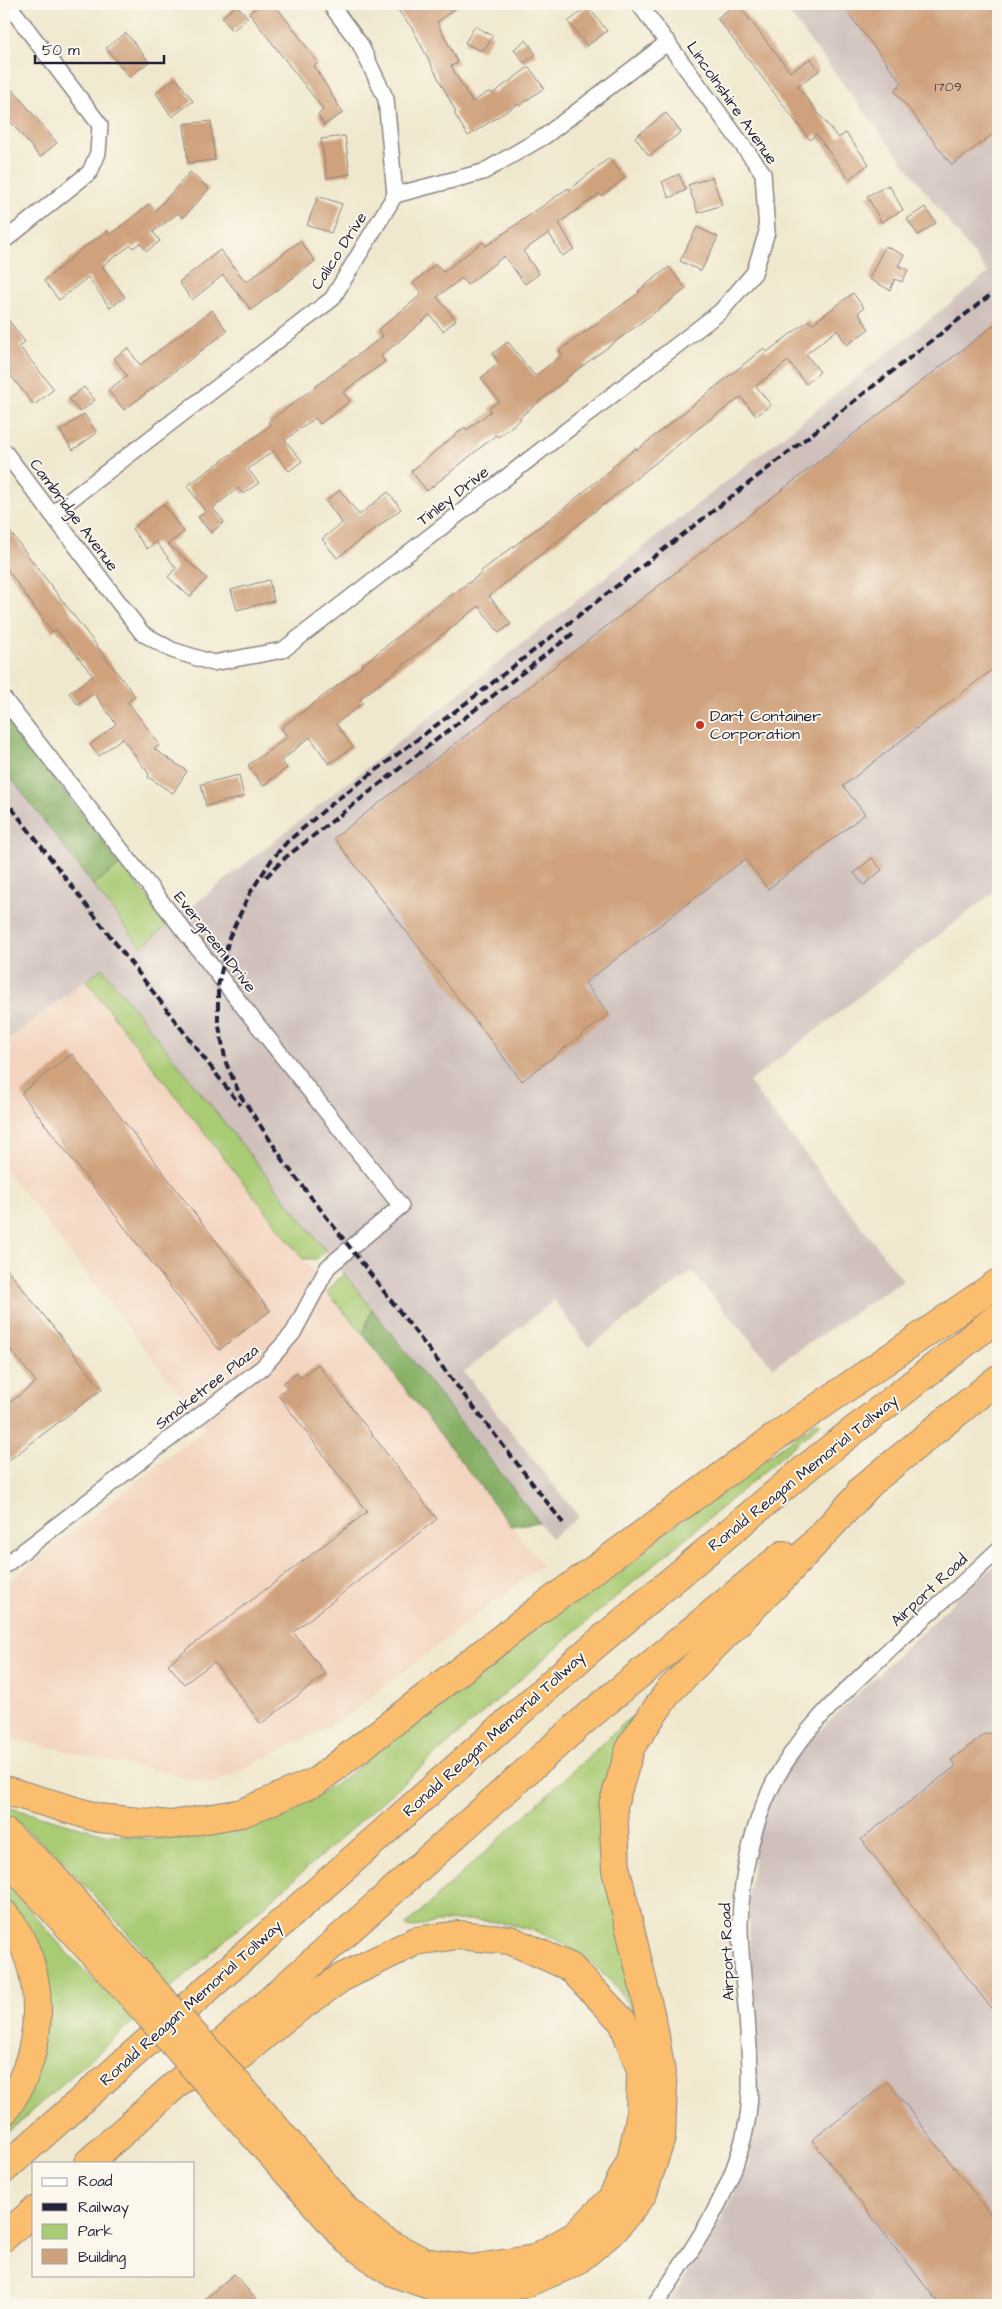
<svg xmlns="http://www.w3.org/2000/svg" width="1002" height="2309" viewBox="0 0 1002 2309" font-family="'Architects Daughter',sans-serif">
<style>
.built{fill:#f3d4bf}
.industrial{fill:#cfc0bb}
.green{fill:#a9cb73;stroke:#667657}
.forest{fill:#86af65;stroke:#546850}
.building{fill:#cfa17c}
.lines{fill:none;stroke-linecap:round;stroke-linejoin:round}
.minor-casing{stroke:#898584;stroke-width:18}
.motorway-casing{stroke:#898584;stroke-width:30}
.minor{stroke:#fff;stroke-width:15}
.motorway{stroke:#fabe6e;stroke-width:28}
.rail{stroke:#22223b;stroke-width:4;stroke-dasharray:8 4;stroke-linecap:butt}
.motorway-bridge-casing{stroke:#898584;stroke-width:30;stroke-linecap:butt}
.motorway-bridge{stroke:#fabe6e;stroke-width:28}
.poi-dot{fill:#c8321e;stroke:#fbf7ec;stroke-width:2}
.labels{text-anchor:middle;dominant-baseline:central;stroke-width:4;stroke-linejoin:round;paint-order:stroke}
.number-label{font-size:14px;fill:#4d424b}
.street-label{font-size:16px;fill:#22223b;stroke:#fbf7ec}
.poi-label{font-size:16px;fill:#22223b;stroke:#fbf7ec;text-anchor:start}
</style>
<rect width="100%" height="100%" fill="#fbf7ec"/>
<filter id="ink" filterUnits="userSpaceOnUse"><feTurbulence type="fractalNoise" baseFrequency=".02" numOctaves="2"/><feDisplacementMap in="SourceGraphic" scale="10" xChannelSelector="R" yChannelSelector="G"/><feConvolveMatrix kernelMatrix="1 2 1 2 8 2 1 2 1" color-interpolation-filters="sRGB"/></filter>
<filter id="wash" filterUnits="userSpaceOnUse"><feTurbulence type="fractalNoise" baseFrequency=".0096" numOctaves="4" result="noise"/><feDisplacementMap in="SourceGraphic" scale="20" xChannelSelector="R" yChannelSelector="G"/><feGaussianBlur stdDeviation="1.12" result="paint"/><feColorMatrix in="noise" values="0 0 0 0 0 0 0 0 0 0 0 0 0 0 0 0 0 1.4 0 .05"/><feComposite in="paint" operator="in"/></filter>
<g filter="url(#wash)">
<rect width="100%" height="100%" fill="#f0e8ce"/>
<path class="built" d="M86,981L542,1565L340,1721L213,1784L4,1737V1586L206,1427L4,1168V1043Z"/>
<g class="industrial">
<path d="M782,4H998V889L749,1082L903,1280L773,1367L692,1272L588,1347L554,1300L464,1372L579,1517L551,1538L102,968L4,1043V769L141,947L988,273Z"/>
<path d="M998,1562V2305H667L716,2230L749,2164L757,2101L748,1898L759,1821L793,1756L967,1589Z"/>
</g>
<g class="green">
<path d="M121,864L169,924L141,947L93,885Z"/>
<path d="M102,968L326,1251L316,1259H303L86,981Z"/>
<path d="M344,1273L372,1309L363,1334L327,1292Z"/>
<path d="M818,1420L821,1423L563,1642L8,2132L6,2128L22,2106L34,2083L22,1917L4,1895V1880L68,1954L104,1990L146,1954L61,1859L4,1811V1806L105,1834L151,1839L187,1837L216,1833L281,1814L318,1795L348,1775L532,1631Z"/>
<path d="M631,1717L617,1748L639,2024C605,1955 541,1920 465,1920C446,1920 427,1924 408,1928L406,1925Z"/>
</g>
<g class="forest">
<path d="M4,715L121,864L93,885L4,769Z"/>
<path d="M372,1309L539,1522L511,1526L363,1334Z"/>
</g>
<g id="blocks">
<g class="building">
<path d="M261,4H274L293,28L318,63L314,66L343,113L324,125L318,115L323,109L249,13Z"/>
<path d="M393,4H461L437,22L458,63L451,66L472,102L490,91L492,94L529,67L544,88L519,106L518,104L468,136L454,113L456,112L412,28Z"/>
<path d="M736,4H738L790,72L811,58L819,71L797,86L838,138L846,133L869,164L849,179L816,134L810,140L717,18Z"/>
<path d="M841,4H998V130L952,165L894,90L902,83Z"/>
<path d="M237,5L248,18L232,31L222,17Z"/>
<path d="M588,6L607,31L587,46L568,22Z"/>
<path d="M475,26L493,36L484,50H479L465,43Z"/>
<path d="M126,33L149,62L129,77L106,48Z"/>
<path d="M526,40L536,54L524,63L514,49Z"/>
<path d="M176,78L193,101L172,117L156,93Z"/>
<path d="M13,90L57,143L40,157L10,121L4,126V98Z"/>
<path d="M666,113L681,132L649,156L635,137Z"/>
<path d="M211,121L215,160L188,163L184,124Z"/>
<path d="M345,136L350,174L327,178L321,139Z"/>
<path d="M609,158L625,178L602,196L599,194L559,223L574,249L562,256L549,233L523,251L539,274L525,284L504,256L467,285L462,278L437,297L456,320L443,331L430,315L381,356L385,362L343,392L350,401L320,424L315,418L285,440L302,461L289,471L273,451L248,469L259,483L243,494L238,488L213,508L224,522L211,533L198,517L206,512L187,486L271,425L268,422L383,336L378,330L422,294L413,283L436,264L443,272L483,242L486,246L568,188L569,190Z"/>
<path d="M190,172L209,189L183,218L178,213L153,232L160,241L147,251L140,243L133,248L131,245L102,266L125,297L110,308L88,277L59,300L44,281L83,248L107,231L110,235L149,204L155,211Z"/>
<path d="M679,174L686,190L669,198L662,182Z"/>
<path d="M712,177L722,205L698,213L688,185Z"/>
<path d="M889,185L903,210L881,222L867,196Z"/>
<path d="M318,196L342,204L331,233L307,225Z"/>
<path d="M925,207L936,223L918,235L907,219Z"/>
<path d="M697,227L718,237L701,271L680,261Z"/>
<path d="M300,241L315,261L251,310L223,275L192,300L179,282L220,250L246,282Z"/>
<path d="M885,246L904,255L898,266L908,270L902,282L895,279L890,290L869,279Z"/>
<path d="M669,267L686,289L565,379L566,380L520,417L521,419L498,437L496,435L427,491L411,471L465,427L467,430L491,411L489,408L499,401L481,378L499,363L492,354L508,342L535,376L562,355L559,351L640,292L638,291Z"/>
<path d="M853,293L864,308L858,312L869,329L847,345L837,330L806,354L820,372L806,384L788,361L756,386L771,405L756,416L741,397L704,424L489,596L511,624L499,633L479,606L360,699L363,703L336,724L353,747L329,764L310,737L281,761L287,768L263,786L248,765L288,737L281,728L362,667L361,666L432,609L481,574L480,572L564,508L613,468L612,467L636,448L637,450L764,348L767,352L809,320L812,324Z"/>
<path d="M212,310L227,331L124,410L108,390L127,376L114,358L128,348L140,365Z"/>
<path d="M4,314L25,342L19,346L54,389L34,405L4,367Z"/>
<path d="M998,322V665L843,786L865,814L768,889L745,859L585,983L609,1014L522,1081L334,838Z"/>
<path d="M84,387L95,400L80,412L69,399Z"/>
<path d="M84,414L97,433L73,450L60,431Z"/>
<path d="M340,490L359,515L388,492L401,509L337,558L322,539L342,523L326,501Z"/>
<path d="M163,504L184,532L168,544L207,578L190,597L168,577L176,568L156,542L147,549L132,529Z"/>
<path d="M4,524L135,696L128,702L160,745L154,749L187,771L173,793L148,777L149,774L122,738L99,756L90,745L116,724L94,693L78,705L69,693L93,676L56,629L52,632L4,565Z"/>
<path d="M269,580L274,601L237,610L231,590Z"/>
<path d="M239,775L244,797L206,806L201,784Z"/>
<path d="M872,858L882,870L864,885L854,873Z"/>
<path d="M72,1054L270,1311L219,1350L21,1093Z"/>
<path d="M4,1265L102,1389L4,1464V1407L36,1382L4,1341Z"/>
<path d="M318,1364L437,1519L293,1632L326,1674L261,1724L214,1662L184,1684L168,1664L367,1512L278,1395L287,1388L283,1383L297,1373L300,1378Z"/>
<path d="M998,1732V2017L861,1839L956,1766L951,1760L985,1734Z"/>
<path d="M888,2082L998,2224V2305H940L812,2140Z"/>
<path d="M234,2274L261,2305H198Z"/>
</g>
</g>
</g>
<g filter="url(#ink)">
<use href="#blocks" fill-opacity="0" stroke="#898584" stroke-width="1"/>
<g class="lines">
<defs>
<g id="minor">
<path d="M330,4L360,44L386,99L395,195"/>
<path d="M4,241L90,172L98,153L100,125L8,4"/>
<path d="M4,451L142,633L172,650L213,663L283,650L721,311L754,273L767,232L763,173L639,4"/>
<path d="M52,514L332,299L395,195L483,172L545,136L668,42"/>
<path d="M4,699L237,999L401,1206L328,1267L293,1333L263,1367L4,1566"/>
<path d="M655,2305C694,2247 734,2192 747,2122C753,2088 749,2051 747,2016C744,1986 740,1955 740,1924C741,1876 752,1826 773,1784C801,1729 847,1689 891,1648C927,1615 963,1583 998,1550"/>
</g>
<g id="motorway">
<path d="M861,1490L998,1379"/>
<path d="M4,1790L99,1818L171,1825L242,1813L317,1781L536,1612L781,1433L998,1283"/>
<path d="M4,1832L46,1869L149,1985"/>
<path d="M4,1859L16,1869L133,1997"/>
<path d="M4,1914C50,1970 46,2054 4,2111"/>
<path d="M201,2077L236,2059L286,2017L341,1978L416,1941L458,1935L510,1940L570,1967L623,2022L641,2070L640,2118L631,2160L611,2200L576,2235L534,2259L472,2269L424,2262L382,2240L346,2210L245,2092"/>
<path d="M228,2106L348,2241L389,2271L438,2288L482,2292L526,2283L574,2263L614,2230L643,2193L661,2138L663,2086L654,2030L616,1870L613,1805L631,1746L669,1691L785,1575L874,1479"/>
<path d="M88,2163L584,1720L783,1555"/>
<path d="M4,2169L588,1651L811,1464L998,1317"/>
<path d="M4,2237L34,2211"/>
</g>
</defs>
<use href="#minor" class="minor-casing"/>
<use href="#motorway" class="motorway-casing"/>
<use href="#minor" class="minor"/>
<use href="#motorway" class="motorway"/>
<g class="rail">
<path d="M4,798L240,1105"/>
<path d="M266,877L286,857L576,631"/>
<path d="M280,1157L563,1523"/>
<path d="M284,1161L240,1095L226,1063L218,1021V986L229,938L250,893L272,859L287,842L335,801L478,694L998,289"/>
</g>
<defs>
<g id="motorway-bridge">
<path d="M149,1985L245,2092"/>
<path d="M133,1997L228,2106"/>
</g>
</defs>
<use href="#motorway-bridge" class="motorway-bridge-casing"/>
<use href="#motorway-bridge" class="motorway-bridge"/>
</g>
</g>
<circle class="poi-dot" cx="700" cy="725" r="5"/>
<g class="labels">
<g class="number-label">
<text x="948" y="87">1709</text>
</g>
<g class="street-label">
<text transform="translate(732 103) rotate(55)">Lincolnshire Avenue</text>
<text transform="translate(339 251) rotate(-57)">Calico Drive</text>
<text transform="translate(453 496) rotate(-38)">Tinley Drive</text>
<text transform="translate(74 515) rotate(53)">Cambridge Avenue</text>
<text transform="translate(215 942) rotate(52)">Evergreen Drive</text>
<text transform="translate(207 1387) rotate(-38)">Smoketree Plaza</text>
<text transform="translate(803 1473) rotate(-39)">Ronald Reagan Memorial Tollway</text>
<text transform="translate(929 1590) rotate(-43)">Airport Road</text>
<text transform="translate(494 1734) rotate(-42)">Ronald Reagan Memorial Tollway</text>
<text transform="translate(727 1952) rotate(-92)">Airport Road</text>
<text transform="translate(191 2003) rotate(-42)">Ronald Reagan Memorial Tollway</text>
</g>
<g class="poi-label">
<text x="710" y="716">Dart Container<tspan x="710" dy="18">Corporation</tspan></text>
</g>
</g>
<rect width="1002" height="2309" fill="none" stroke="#fbf7ec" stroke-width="20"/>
<rect x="32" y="2162" width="162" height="115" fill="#fbf7ec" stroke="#a4a2a5"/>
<rect x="42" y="2178" width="25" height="8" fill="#ffffff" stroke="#a4a2a5"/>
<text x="78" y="2186" font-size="15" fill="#22223b">Road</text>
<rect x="42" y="2203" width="25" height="8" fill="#22223b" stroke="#a4a2a5"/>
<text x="78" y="2212" font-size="15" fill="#22223b">Railway</text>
<rect x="42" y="2224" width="25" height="15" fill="#a9cb73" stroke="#a4a2a5"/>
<text x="78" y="2236" font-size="15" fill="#22223b">Park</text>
<rect x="42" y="2249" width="25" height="15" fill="#cfa17c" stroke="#a4a2a5"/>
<text x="78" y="2262" font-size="15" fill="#22223b">Building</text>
<path d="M35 55v8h129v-8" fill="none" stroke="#22223b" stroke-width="2.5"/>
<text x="42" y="55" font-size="15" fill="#22223b" stroke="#fbf7ec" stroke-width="4" paint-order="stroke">50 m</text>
</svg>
